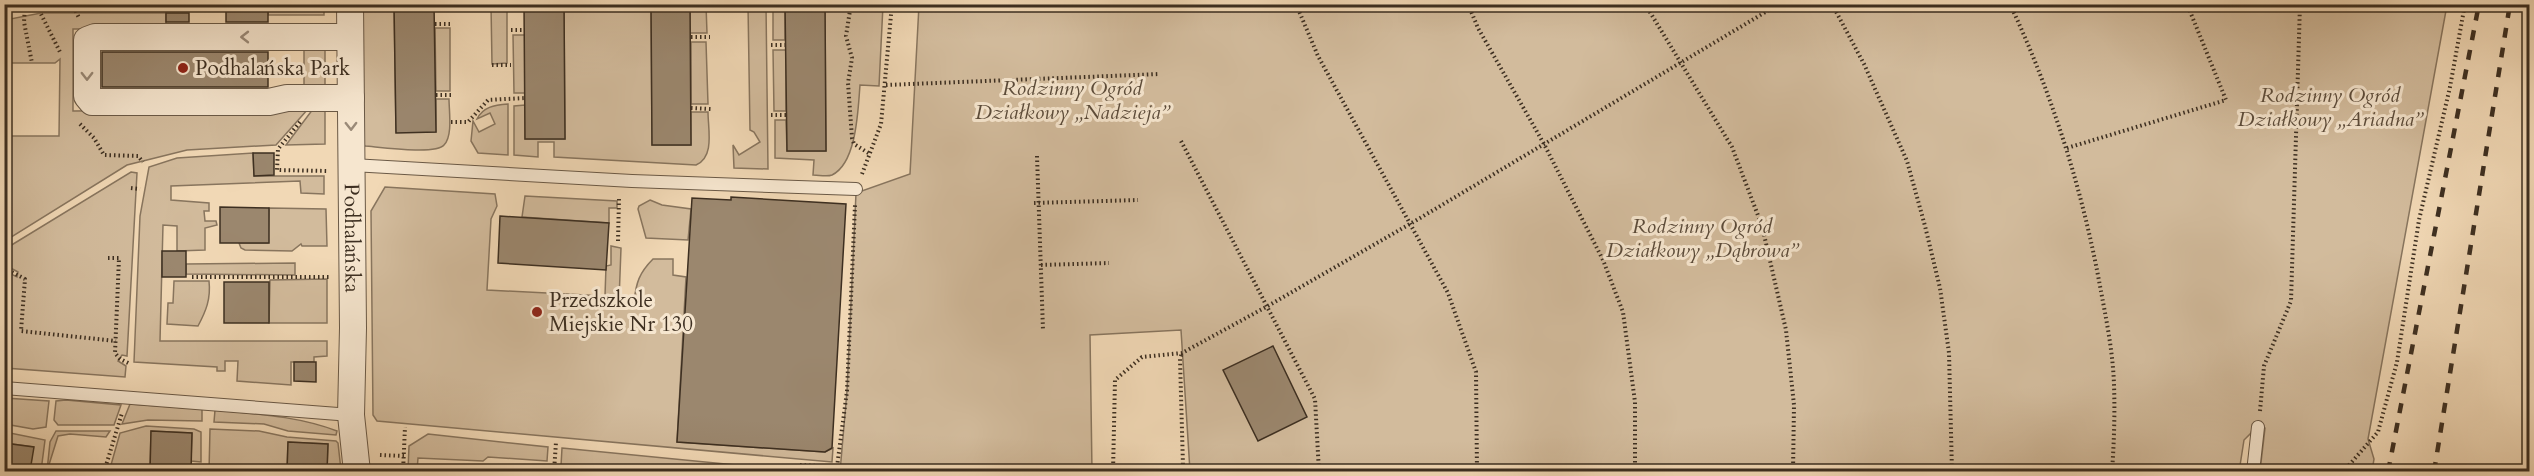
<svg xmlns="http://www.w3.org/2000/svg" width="2534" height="476" viewBox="0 0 2534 476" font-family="Cardo,serif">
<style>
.green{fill:#d2bb9c;stroke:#88755e;stroke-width:1.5}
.building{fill:#9b876e;stroke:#3d2f21;stroke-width:1.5}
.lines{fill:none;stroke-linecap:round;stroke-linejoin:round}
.lane-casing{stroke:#6a5946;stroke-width:14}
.street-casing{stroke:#6a5946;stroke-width:28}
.path{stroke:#3d2f21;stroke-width:4;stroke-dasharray:1.5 3;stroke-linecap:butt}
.lane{stroke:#f6e6cf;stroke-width:12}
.street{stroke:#f6e6cf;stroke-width:26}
.rail{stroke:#3d2f21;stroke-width:4.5;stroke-dasharray:10 10;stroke-linecap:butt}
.oneway{stroke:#9a8a78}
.poi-dot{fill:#8f2418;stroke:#f6e6cf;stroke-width:2}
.labels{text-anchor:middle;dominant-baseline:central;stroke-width:6;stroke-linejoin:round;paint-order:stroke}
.poi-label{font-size:21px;fill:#3d2f21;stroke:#f6e6cf;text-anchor:start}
.park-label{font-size:21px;font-style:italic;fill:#5b4b3a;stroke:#f6e6cf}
.street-label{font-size:21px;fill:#3d2f21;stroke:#f6e6cf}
</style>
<rect width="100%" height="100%" fill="#f1d8b5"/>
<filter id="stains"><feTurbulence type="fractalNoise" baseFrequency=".00333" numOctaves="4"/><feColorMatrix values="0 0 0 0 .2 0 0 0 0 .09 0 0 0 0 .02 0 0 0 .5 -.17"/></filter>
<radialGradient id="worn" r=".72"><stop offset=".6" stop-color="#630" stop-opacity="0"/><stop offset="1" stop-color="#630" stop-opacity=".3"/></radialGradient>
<g class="green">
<rect x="268" y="5" width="56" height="10"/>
<path d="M357,5H394L396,132H436V99H449C449,111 453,136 444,145C436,155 379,147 365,146L360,139Z"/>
<path d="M491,5H507V63L492,64Z"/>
<path d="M564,5H651L652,145H691V112H708C708,129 715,157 696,165L554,157V142H538V157L514,155V106L525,105V139H565Z"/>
<path d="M690,5H706L707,33H690Z"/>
<path d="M748,5H766L768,169L734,168L733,145L739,155L760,142L754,132L750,130Z"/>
<rect x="773" y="5" width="12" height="35"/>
<path d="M825,5H883L879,86L860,85C858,109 857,163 832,175C827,177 819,175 813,175L814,160L775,158V120H786L787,151H826Z"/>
<path d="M919,5H2447L2368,439L2374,459L2372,471H2260L2265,428L2253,426L2251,433L2244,440L2239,472L1190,471L1181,330L1090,335L1092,471L840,472L847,391L856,193L910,174Z"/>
<path d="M41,13H166V29H73V111L308,109L276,145L187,150L127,165L5,241V136H59L60,59L55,63H5V20Z"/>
<path d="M435,28H450V91H436Z"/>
<path d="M513,35H525V93H514Z"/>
<path d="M691,42H706L708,104H691Z"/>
<rect x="304" y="47" width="21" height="44"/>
<path d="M773,50H786V111H774Z"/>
<path d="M508,104V155L478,153L471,141L473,121L479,132L495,124L490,113L477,119C483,107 494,105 508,104Z"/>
<path d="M313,109H325V144L286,145Z"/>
<path d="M253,153L254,176H324V194L301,193L300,181L171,186V200L209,203V211H204L205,221H216L217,225L205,228V250L177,251V226L163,225L160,341H327V356L314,357V362H291V385L237,381L238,361H225V371H217V367L134,362L140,216L149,167L177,158Z"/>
<path d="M131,172L137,173L127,356L122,355L118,361L126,366L125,377L5,368V271L17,277L18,272L5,265V249Z"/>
<path d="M385,187L495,194L497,206L491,219L487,290L605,296L606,266L611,265V246L621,248L619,301L634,302C636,283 639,273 653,259H673V275L686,277L677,442L825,452L833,448L832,462L377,421L373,415L371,211Z"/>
<path d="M525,196L617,201V208H609V223L522,217Z"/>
<path d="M650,200L662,205L691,209L688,240L646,238L638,209L639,206Z"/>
<path d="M269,208L326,209L327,246H302L301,244L292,251L245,250L241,248L239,243H268Z"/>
<path d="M295,263V275L186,274V264Z"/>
<path d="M327,279V323H269L270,280Z"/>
<path d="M174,281H209C211,299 206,311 198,326L167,324L168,303H173Z"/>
<path d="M5,398L49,401L46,427L33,429L5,424Z"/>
<path d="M66,400L121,405L114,425H58L54,420L56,401Z"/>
<path d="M130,404L202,409V421L148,420L122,424Z"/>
<path d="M215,410C256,414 298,416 337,431L336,435L288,431L264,424L214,422Z"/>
<path d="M146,426L194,429L201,432V462L191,461L192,433L151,431L150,471L109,472L120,433Z"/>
<path d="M210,429L259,431L287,437L336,441L338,443L341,470L327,471L328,444L288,442L287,471L209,472Z"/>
<path d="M56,431H110L106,437L70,434L58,436L47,471L50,442Z"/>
<path d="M5,432L45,440L41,471H30L33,447L5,443Z"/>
<path d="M428,434L548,447L547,461L488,457L483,461L418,458L417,471H408L409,446Z"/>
<path d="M562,448L797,471L636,472L561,466Z"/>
</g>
<g class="building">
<rect x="226" y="4" width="42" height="18"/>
<path d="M394,4H434L436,132L396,133Z"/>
<path d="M524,4H564L565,139H525Z"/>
<path d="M651,4H690L691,145H652Z"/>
<path d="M785,4H825L826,151H787Z"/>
<rect x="166" y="13" width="23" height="9"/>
<rect x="102" y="52" width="166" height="35"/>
<path d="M253,153H274V175L254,176Z"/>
<path d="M731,197L846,204L832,448L825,452L677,442L692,198L731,200Z"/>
<path d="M220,207L269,208V243H220Z"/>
<path d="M500,216L609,223L606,270L498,263Z"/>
<rect x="162" y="251" width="24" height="26"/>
<rect x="224" y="282" width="45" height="41"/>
<path d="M1273,346L1307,417L1258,441L1223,370Z"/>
<path d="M294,362H316V382L294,381Z"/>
<path d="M151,431L192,433L191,471H150Z"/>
<path d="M288,442L328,444L327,471H287Z"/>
<path d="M4,443L34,447L30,471H4Z"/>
</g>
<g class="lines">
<defs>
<g id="lane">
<path d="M352,165L632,181L856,189"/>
<path d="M4,388L351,415"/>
<path d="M2253,472L2258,427"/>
</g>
<g id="street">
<path id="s1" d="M350,4L353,328L351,415L357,472"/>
<path d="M350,37H95L87,40V96L92,102H269L287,98H351"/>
</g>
</defs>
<use href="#lane" class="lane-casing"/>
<use href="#street" class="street-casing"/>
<g class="path">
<path d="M851,4L846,36L852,58L848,83L852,138L854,144L870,154"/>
<path d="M1296,4L1318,56L1448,293L1476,372L1477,472"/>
<path d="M1468,4L1478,28L1544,144L1603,260L1623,312L1635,402V472"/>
<path d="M1645,4L1732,147L1762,226L1786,330L1794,405L1793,472"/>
<path d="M1832,4L1864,64L1907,161L1925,226L1940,288L1949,353L1952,472"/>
<path d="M2010,4C2052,94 2082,188 2100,286C2106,318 2113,352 2114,385C2115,414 2114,443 2112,472"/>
<path d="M25,6L24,22L32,63"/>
<path d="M37,6L61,54"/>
<path d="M74,7L79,18"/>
<path d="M435,24H452"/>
<path d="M511,30H525"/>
<path d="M691,37H710"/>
<path d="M771,45H786"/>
<path d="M492,65H511"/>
<path d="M886,85L1160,74"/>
<path d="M436,95H453"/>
<path d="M691,108L711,109"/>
<path d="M771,115H786"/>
<path d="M300,122L278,149L277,170L328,171"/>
<path d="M451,122H468L488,100L525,98"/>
<path d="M80,124L94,138L104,155L138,156L143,162"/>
<path d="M1181,141L1315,399L1319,472"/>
<path d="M2067,148L2226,100L2187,4"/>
<path d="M1037,156L1043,330"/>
<path d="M862,174L881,124L892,4"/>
<path d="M131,188L140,189"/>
<path d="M1034,203L1138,200"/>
<path d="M618,241L619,199"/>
<path d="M108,258H119L115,353L120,359L130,364"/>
<path d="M1041,265L1109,263"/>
<path d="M4,268L25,279L21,331L116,341"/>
<path d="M192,277H330"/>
<path d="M2260,411L2264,366L2291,301L2300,4"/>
<path d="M380,455L404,456"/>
<path d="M800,465L837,467V472"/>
<path d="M837,467L847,391L855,205"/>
<path d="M104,472L122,413"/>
<path d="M403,472L405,427"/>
<path d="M554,472L556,442"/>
<path d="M1113,472L1115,380L1142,357L1182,353L1266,307L1410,224L1779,4"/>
<path d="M1179,472L1183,466L1180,359L1182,353"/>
<path d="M2343,472L2378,432L2397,362L2419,220L2450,87L2465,4"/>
</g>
<use href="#lane" class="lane"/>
<use href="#street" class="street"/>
<g class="rail">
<path d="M2388,472L2479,4"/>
<path d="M2434,472L2510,4"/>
</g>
</g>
<defs><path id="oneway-chevron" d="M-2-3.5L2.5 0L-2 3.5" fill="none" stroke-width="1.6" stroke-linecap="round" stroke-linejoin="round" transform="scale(1.5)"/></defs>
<g class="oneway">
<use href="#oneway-chevron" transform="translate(245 37) rotate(180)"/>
<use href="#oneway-chevron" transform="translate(87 76) rotate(90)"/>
<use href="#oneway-chevron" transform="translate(351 126) rotate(89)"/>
</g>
<g class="poi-dot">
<circle cx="183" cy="68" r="6"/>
<circle cx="537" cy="312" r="6"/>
</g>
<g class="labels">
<g class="poi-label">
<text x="195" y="68">Podhalańska Park</text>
<text x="549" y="300">Przedszkole<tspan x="549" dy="24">Miejskie Nr 130</tspan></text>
</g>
<g class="park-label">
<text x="1072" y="88">Rodzinny Ogród<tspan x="1072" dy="24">Działkowy „Nadzieja”</tspan></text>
<text x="2330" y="95">Rodzinny Ogród<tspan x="2330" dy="24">Działkowy „Ariadna”</tspan></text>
<text x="1702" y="226">Rodzinny Ogród<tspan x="1702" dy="24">Działkowy „Dąbrowa”</tspan></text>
</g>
<g class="street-label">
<text stroke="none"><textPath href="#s1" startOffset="234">Podhalańska</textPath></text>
</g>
</g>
<rect width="2534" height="476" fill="none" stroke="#f1d8b5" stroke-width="24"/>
<rect x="6" y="6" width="2522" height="464" fill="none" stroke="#3d2f21" stroke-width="3"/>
<rect x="12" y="12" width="2510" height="452" fill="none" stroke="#3d2f21" stroke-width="1.5"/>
<rect width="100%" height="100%" filter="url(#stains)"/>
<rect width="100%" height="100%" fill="url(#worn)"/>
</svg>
